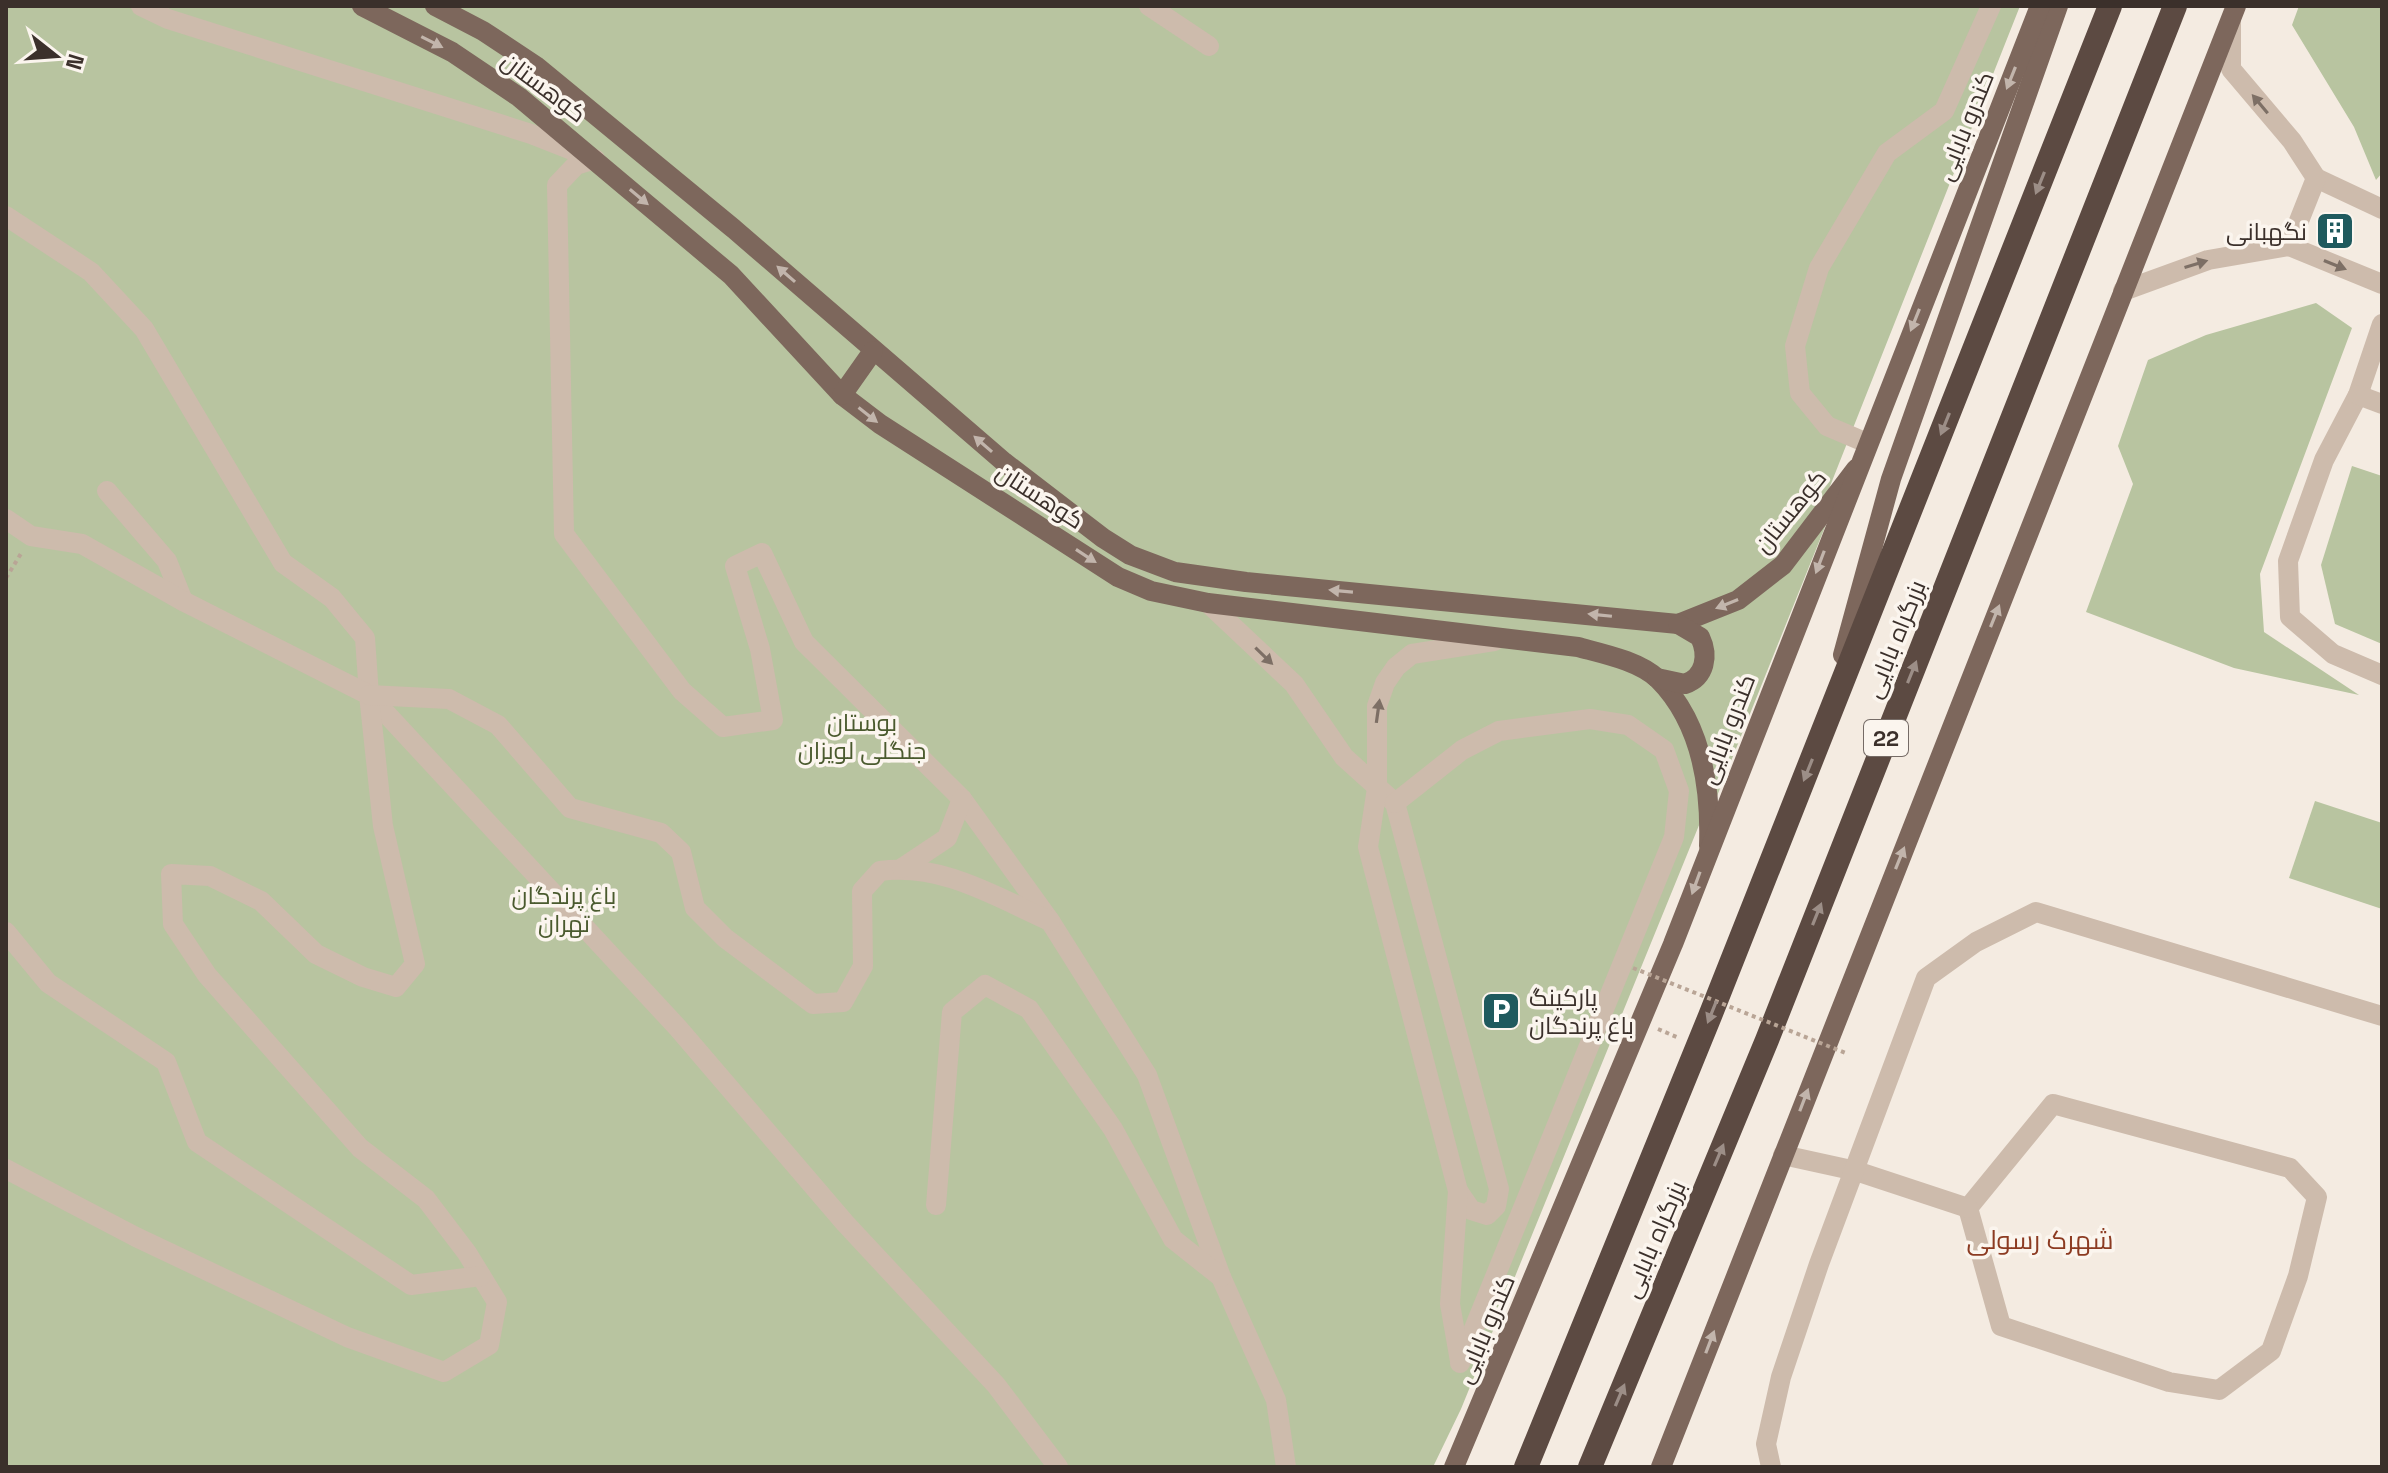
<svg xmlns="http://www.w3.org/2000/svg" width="2388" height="1473" viewBox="0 0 2388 1473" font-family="'Space Grotesk',Cairo,sans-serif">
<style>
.green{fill:#b8c4a0}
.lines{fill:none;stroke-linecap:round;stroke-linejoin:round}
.path{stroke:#b9a596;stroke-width:4;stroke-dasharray:4 4;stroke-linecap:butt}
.minor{stroke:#cdbbac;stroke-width:20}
.major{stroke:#7d675c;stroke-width:20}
.highway{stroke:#5c4a42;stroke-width:24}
.path-bridge{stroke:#b9a596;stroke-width:4;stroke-dasharray:4 4;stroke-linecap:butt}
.oneway{fill:#c2b5ac}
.oneway2{fill:#7d6f65}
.oneway3{fill:#9c8e87}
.labels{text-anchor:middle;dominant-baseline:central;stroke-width:7;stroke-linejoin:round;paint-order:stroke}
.shield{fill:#fbf5ee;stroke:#756b66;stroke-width:2}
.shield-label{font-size:22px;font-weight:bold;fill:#3b302b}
.street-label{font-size:24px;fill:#3b302b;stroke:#fbf5ee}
.poi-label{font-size:24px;fill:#3b302b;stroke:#fbf5ee;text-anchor:end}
.park-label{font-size:24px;fill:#4a5a2e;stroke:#fbf5ee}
.neighbourhood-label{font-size:26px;fill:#8c3b22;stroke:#fbf5ee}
</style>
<rect width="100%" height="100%" fill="#f4ebe1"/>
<g class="green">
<path d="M6,6H2020L1804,552L1831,512L1715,801V786L1461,1409L1433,1467H6Z"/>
<path d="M2299,6H2382V173L2376,180L2354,127L2292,25Z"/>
<path d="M2316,303L2352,328L2260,574L2264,632L2359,695L2234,668L2086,612L2133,484L2118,446L2148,360L2206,335Z"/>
<path d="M2352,466L2382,476V644L2335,624L2321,565Z"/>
<path d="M2315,801L2382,823V909L2289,878Z"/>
</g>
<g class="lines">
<g class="path">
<path d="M6,578L22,552"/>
<path d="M1658,1029L1679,1038"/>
</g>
<g class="minor">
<path d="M141,6L168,19L531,134L587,156"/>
<path d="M1149,6L1209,46"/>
<path d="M595,159L576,165L557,185L564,534L682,691L723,727L773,720L760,649L735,566L762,553L804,642L962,799L1050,921L1147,1075L1221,1277L1276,1400L1286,1467"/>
<path d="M2316,178L2382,209"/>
<path d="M6,216L91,272L144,329L283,563L332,598L365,638L369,695L678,1028L845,1223L996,1385L1058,1467"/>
<path d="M2289,246L2382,284"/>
<path d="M2123,291L2208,260L2289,246L2316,178L2292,141L2231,69V21"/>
<path d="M2382,324L2358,395L2324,460L2288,561L2290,617L2333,654L2382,675"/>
<path d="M2358,395L2382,404"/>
<path d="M1867,443L1827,426L1800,393L1795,346L1819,268L1887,153L1944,111L1991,6"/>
<path d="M107,491L167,561L183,601"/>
<path d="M6,519L31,536L82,544L183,601L369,695L383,826L415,964L396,987L363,977L316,954L261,901L210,876L171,874L173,924L207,975L360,1148L426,1199L467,1253L497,1302L489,1345L444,1372L347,1337L136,1237L6,1169"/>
<path d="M1208,603L1294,684L1344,757L1395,803L1499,1189L1496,1206L1487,1215L1471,1210L1458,1191"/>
<path d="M369,695L449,699L498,725L570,808L661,833L681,852L695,908L725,938L813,1004L843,1002L863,966L862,891L880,871C942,863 994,896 1050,921"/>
<path d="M1395,803L1462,750L1499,731L1590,719L1628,725L1664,750L1679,791L1674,837L1460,1363"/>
<path d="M902,868L947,838L962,799"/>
<path d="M6,932L48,983L166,1062L197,1142L411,1285L481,1276"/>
<path d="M2053,1104L2290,1168L2317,1197L2298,1276L2271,1351L2219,1390L2169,1382L2001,1326L1968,1208Z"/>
<path d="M1783,1155L1856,1171L1968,1208"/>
<path d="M936,1205L952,1012L985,985L1029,1009L1113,1129L1173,1239L1221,1277"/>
<path d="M1460,1361L1450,1304L1458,1191L1368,847L1377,788V706L1385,683L1396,667L1412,654L1494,641"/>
<path d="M1771,1467L1766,1444L1781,1377L1819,1264L1926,978L1976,942L2036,912L2382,1016"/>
</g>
<g class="major">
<path d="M362,6L452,52L519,97L731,275L842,395L880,424L1118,577L1151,591L1208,603L1578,647C1604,654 1639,661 1658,679C1702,723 1711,788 1709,846"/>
<path d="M435,6L483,31L536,66L734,229L1004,462L1103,538L1130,555L1175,572L1246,582L1678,624L1738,600L1783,565L1856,469"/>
<path d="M842,395L873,351"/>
<path d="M1843,655L1891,479L2058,6"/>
<path d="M1657,678L1685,684C1705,677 1709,656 1700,637L1678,624"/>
<path d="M1454,1467L1673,944L2040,6"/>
<path d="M1661,1467L2236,6"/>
</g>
<g class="highway">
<path d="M1526,1467L1710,1016L2110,6"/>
<path d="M1590,1467L1767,1040L2175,6"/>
</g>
<path class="path-bridge" d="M1633,968L1848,1054"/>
</g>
<defs><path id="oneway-solid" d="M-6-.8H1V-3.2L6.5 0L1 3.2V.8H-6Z" transform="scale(2)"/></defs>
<g class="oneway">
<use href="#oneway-solid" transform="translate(432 42) rotate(27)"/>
<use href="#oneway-solid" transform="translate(2011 78) rotate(112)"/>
<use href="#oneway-solid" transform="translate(639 197) rotate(40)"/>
<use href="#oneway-solid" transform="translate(786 274) rotate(-139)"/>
<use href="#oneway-solid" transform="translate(1915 320) rotate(112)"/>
<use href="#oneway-solid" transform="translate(868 415) rotate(38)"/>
<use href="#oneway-solid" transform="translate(983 444) rotate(-139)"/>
<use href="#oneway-solid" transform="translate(1086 556) rotate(33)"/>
<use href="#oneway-solid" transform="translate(1820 562) rotate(111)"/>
<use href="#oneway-solid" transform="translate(1341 591) rotate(-175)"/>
<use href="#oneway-solid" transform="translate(1727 604) rotate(158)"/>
<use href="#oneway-solid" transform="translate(1600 615) rotate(-174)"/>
<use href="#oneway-solid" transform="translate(1995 616) rotate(-68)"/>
<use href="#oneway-solid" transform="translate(1900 858) rotate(-68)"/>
<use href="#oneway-solid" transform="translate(1696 883) rotate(110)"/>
<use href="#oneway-solid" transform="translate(1804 1100) rotate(-69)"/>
<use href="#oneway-solid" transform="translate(1710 1342) rotate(-69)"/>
</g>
<g class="oneway2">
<use href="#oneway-solid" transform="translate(2260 104) rotate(-130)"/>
<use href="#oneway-solid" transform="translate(2196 264) rotate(-17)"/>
<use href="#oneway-solid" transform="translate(2335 265) rotate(22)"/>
<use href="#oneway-solid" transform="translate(1264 656) rotate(44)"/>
<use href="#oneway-solid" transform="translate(1378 711) rotate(-82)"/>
</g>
<g class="oneway3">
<use href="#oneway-solid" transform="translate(2040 183) rotate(112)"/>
<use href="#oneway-solid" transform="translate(1945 424) rotate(112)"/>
<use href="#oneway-solid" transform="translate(1912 672) rotate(-68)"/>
<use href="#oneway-solid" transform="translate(1808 770) rotate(112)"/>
<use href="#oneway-solid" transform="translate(1817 914) rotate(-68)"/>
<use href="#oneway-solid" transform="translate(1712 1012) rotate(112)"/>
<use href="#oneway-solid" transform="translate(1719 1155) rotate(-67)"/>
<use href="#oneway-solid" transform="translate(1620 1395) rotate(-67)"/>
</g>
<defs>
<symbol id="building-square" viewBox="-11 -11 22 22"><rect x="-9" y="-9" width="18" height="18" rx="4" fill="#1f5a5e" stroke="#fbf5ee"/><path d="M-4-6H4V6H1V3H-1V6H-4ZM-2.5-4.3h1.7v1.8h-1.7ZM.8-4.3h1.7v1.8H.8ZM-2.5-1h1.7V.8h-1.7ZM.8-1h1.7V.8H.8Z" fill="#fff"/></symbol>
<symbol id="parking-square" viewBox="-11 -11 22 22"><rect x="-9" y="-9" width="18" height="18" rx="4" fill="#1f5a5e" stroke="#fbf5ee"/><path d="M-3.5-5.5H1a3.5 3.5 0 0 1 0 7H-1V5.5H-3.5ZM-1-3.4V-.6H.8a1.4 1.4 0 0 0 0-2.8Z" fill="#fff"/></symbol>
</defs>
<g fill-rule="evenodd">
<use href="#building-square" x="2313" y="209" width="44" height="44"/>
<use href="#parking-square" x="1479" y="989" width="44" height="44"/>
</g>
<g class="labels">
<rect class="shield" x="1864" y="720" width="44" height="36" rx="6"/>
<g class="shield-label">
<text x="1886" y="738">22</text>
</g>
<g class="street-label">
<text transform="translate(544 87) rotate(37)">کوهستان</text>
<text transform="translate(1965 126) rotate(-68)">کندرو بابایی</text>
<text transform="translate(1040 496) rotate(33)">کوهستان</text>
<text transform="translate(1790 511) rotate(-51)">کوهستان</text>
<text transform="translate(1895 639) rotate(-68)">بزرگراه بابایی</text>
<text transform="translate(1727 729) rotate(-69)">کندرو بابایی</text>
<text transform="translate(1654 1239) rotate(-67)">بزرگراه بابایی</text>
<text transform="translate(1485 1329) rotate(-67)">کندرو بابایی</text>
</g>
<g class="poi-label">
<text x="2307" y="231">نگهبانی</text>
<text x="1529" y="997" text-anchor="start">پارکینگ<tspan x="1529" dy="28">باغ پرندگان</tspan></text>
</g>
<g class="park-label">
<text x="862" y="722">بوستان<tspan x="862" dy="28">جنگلی لویزان</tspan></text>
<text x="564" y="895">باغ پرندگان<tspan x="564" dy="28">تهران</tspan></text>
</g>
<g class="neighbourhood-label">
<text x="2040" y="1240">شهرک رسولی</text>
</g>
</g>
<rect width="2388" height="1473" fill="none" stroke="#3b302b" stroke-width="16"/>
<g transform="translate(56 56) rotate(107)" stroke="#fbf5ee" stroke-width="6" paint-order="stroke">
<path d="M0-6L14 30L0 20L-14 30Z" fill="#3b302b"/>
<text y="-12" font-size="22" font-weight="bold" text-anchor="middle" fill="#3b302b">N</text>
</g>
</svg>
